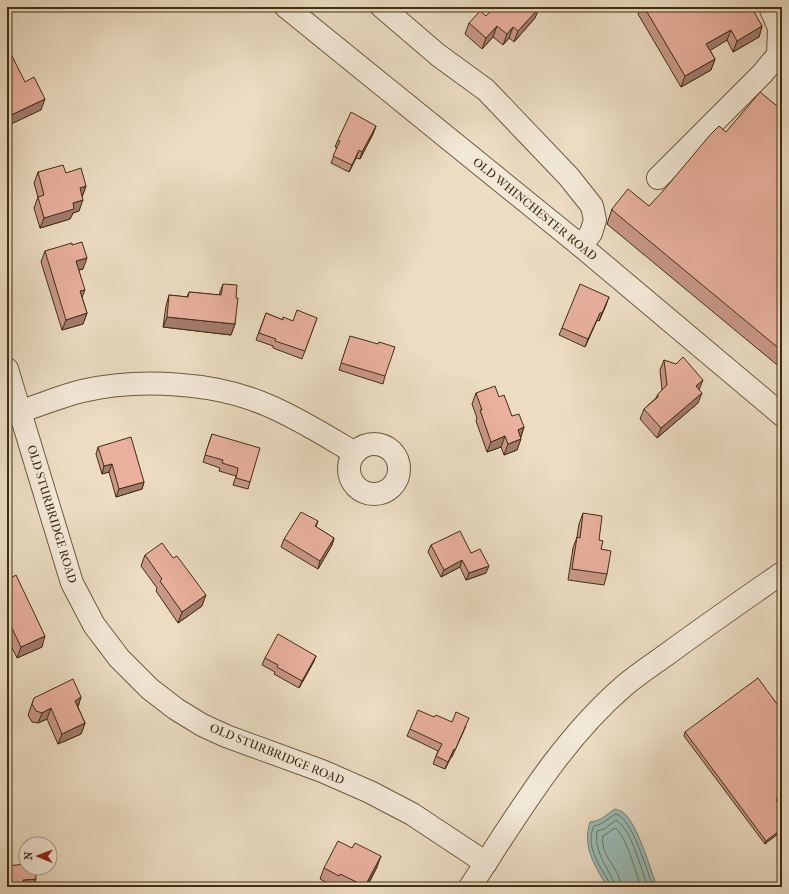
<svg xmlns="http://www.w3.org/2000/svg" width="789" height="894" viewBox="0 0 789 894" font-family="'IM FELL French Canon',serif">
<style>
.water{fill:#98bbb4;stroke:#758374}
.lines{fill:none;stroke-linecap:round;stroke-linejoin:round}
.shore{stroke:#6c7464;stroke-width:1}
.minor-casing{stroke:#6c5a3f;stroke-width:24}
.minor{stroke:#f2e8d7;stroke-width:22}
.wall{fill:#c89787;stroke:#412e13}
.shaded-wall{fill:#a27b6e;stroke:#412e13}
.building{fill:#e8b09d;stroke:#412e13}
.labels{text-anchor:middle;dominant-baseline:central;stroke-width:3.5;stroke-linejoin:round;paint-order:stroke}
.street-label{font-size:12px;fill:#412e13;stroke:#f2e8d7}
</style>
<rect width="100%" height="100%" fill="#ebdcc2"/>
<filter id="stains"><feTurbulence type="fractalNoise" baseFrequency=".005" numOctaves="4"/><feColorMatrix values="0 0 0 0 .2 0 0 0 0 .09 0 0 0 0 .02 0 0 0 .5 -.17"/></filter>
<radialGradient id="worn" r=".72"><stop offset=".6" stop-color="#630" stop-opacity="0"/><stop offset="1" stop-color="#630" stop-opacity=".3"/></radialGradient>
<path class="water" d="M615,809C616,809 621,811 621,811C637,820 650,869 657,887H607C595,865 582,848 590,822C602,821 605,815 615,809Z"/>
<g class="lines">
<g class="shore">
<path d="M610,887V884C601,867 584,846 594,826C605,824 606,819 616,814C632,818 647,871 653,887"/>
<path d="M615,887L614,882C606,866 594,850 597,831L604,829L616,820C633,831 640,868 648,887"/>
<path d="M621,887C621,869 599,855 603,836L615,828C626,835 636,873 641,887"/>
</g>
<defs>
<g id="minor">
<path d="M286,7L581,246L782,415"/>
<path d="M382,7L438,55L486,90L569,177L592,206L595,220L591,233L581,246"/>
<path d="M658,178L762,74L778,55L779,28L770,7"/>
<path d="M7,369L72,583L94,625L119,658L150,689L176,709L202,725L226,736L322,771L370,792L412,814L486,863"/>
<path d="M7,415C32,409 57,397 82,391C139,378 214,382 267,405C298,418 326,436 355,453"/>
<circle cx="374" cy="469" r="25"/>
<path d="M470,887C516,817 560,741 624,686C637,675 652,665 666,655C704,627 743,600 782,573"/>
</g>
</defs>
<use href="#minor" class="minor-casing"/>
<use href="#minor" class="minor"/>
</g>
<g class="wall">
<path d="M187,7H196L194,11Z"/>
<path d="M641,7H747L750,12L762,26L759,37L733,52L727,40L710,50L715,59L711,70L681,87L638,14Z"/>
<path d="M539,8L535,18L514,42L509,38L503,45L493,37L482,49L465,34L469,23L486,16Z"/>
<path d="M782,110V369L607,224L612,209L649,206Z"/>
<path d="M376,126L373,134L360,159L356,158L349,172L331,163L337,148L335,147L338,140Z"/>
<path d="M38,172L66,173L86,186L82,197L79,211L73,213L70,219L40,228L34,208L38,197L34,183Z"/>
<path d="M72,245L83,269L79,270L82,297L87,313L83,324L62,330L41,262L45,251Z"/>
<path d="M223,284L236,298L235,324L231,335L163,327L166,306L169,295L187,297L189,292L219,295Z"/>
<path d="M606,305L599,321L597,320L585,347L559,335L562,328Z"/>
<path d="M266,313L283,320L293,321L317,318L302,359L273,348V346L256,340Z"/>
<path d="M348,343L385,376L383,384L339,370Z"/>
<path d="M664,360L699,390L698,403L657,438L640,419L644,409L656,398L658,394L662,390L660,370Z"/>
<path d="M476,393L499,397L512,416L524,427L517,450L504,455L501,447L487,452L476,421L477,418L472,404Z"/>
<path d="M212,434L250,482L248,489L233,485L236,476L219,471L220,468L203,462Z"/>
<path d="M98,447L144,482L142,489L116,497L109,472L102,474L96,454Z"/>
<path d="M583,513L599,540L601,549L607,574L604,585L568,580L573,548L577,537L579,524Z"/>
<path d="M318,521L316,527L334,538L332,545L318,569L281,547L284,539Z"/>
<path d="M431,545L471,553L486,573L466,580L460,567L441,577L428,552Z"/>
<path d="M145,555L173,558L202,606L178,623L156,591L157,588L141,566Z"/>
<path d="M7,580L42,647L17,658L7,637Z"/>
<path d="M316,656L313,663L299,688L274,674L275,672L262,665L265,658Z"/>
<path d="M81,697L78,707L85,723L81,734L58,744L47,719L38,723L32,722L28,715L34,698Z"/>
<path d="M782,711V799L778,802L782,808L765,844L684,736L685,732Z"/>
<path d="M434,717L466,726L452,757H451L445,769L433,764L438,751L407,736L410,729Z"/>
<path d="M352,848L377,867L367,887H341L336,885L335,887L320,879L324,868Z"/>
</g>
<g class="shaded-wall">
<path d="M539,8L535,18L514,42L518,31Z"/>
<path d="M497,26L493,37L482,49L486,38Z"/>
<path d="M762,26L759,37L733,52L737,41Z"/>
<path d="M513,27L509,38L503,45L507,34Z"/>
<path d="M731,30L727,40L703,55L706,44Z"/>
<path d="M715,59L711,70L681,87L685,76Z"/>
<path d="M45,99L41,110L7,126V117Z"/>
<path d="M376,126L373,134L360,159L362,152Z"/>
<path d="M359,150L356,158L349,172L352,165Z"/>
<path d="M86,186L82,197L76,199L80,188Z"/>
<path d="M83,200L79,211L73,213L70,219L40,228L44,218L73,203Z"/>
<path d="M87,258L83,269L72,272L76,261Z"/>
<path d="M85,290L81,300L80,291Z"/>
<path d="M609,297L606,305L599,321L602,313Z"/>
<path d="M87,313L83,324L62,330L66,320Z"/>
<path d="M600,313L597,320L585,347L588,339Z"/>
<path d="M167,317L235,324L231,335L163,327Z"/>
<path d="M703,380L699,390L696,386Z"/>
<path d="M702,393L698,403L657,438L661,428Z"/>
<path d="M524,427L520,438L518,430Z"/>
<path d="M505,436L501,447L487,452L491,442Z"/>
<path d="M521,439L517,450L504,455L508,444Z"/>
<path d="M112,464L109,472L102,474L104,466Z"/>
<path d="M144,482L142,489L116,497L119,489Z"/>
<path d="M334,538L332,545L318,569L320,561Z"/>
<path d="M462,560L460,567L441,577L444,570Z"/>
<path d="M489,566L486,573L466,580L469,573Z"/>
<path d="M206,595L202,606L178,623L182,612Z"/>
<path d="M45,636L42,647L17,658L21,647Z"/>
<path d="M316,656L313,663L299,688L302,681Z"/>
<path d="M81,697L77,708L75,701Z"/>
<path d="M51,708L47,719L38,723L42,713Z"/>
<path d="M85,723L81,734L58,744L62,734Z"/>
<path d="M454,749L451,757L445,769L448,762Z"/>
<path d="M782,796V799L775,804L776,800Z"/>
<path d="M782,829V831L765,844L766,841Z"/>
<path d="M381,856L377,867L367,887H365Z"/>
<path d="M36,879L33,887H21L23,880Z"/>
</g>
<g class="building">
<path d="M494,7H538L539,8L518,31L513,27L507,34L497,26L486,38L469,23L480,11L486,16Z"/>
<path d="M644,7H747L750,12L753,10L762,26L737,41L731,30L706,44L715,59L685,76Z"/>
<path d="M12,56L25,82L34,77L45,99L7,117V59Z"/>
<path d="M760,92L782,110V351L612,210V209L628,189L649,206L663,191L710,135L719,126L726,132Z"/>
<path d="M351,112L376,126L362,152L359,150L352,165L333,156L340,141L338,140Z"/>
<path d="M63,165L66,173L81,168L86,186L80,188L83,200L73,203L74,209L44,218L38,197L44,195L38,172Z"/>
<path d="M82,242L87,258L76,261L85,290L80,291L87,313L66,320L45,251L72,243V245Z"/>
<path d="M223,284L237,285L236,298H238L235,324L167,317L169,295L188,297L189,292L221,295Z"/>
<path d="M580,284L609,297L602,313H600L588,339L562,328Z"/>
<path d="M297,310L317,318L305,351L275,341L276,339L259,333L266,313L283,320V317L293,321Z"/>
<path d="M350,336L378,344L379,342L395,347L385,376L341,363Z"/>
<path d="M683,357L703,380L696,386L702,393L661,428L644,409L658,397V394L667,385L664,360L676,364Z"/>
<path d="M495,386L499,397L504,395L512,416L519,414L524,427L518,430L521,439L508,444L505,436L491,442L480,410H482L476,393Z"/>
<path d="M212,434L260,448L250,482L236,478L238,468L222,463L223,460L205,455Z"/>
<path d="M131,437L144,482L119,489L112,464L104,466L98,447Z"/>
<path d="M301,512L318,521L315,526L334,538L320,561L284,539Z"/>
<path d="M583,513L602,516L599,540L603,541L601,549L611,551L607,574L572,569L577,537L580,538Z"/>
<path d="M460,531L471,553L480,549L489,566L469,573L462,560L444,570L431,545Z"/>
<path d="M162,543L173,558L177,556L206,595L182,612L160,581L162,579L145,555Z"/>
<path d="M16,575L45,636L21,647L7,618V580Z"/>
<path d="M278,634L316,656L302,681L277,667L278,665L265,658Z"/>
<path d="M758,678L782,711V796L776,800L782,807V829L766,841L685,732Z"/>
<path d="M73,679L81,697L75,701L85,723L62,734L51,708L42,713L36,711L32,704L34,698Z"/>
<path d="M418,710L434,717L436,715L452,722L456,712L469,718L455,750L454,749L448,762L436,756L442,744L410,729Z"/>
<path d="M338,841L352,848L355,843L381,856L365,886L340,874L339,876L324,868Z"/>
<path d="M26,864V868H36V879L23,880L24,887H7V866Z"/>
</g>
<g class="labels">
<g class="street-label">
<text transform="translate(535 209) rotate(39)">OLD WHINCHESTER ROAD</text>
<text transform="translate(52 514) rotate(73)">OLD STURBRIDGE ROAD</text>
<text transform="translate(277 754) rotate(22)">OLD STURBRIDGE ROAD</text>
</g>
</g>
<rect width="789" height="894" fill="none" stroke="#ebdcc2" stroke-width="24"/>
<rect x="8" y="8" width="773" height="878" fill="none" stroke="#412e13" stroke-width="2"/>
<rect x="12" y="12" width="765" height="870" fill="none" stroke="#412e13"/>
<g transform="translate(38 856) rotate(271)"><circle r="19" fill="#f2e8d7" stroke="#ab9e89"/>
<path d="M0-3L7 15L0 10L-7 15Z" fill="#8f2418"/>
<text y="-6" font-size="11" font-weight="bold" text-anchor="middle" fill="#412e13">N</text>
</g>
<rect width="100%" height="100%" filter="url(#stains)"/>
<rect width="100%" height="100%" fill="url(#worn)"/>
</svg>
